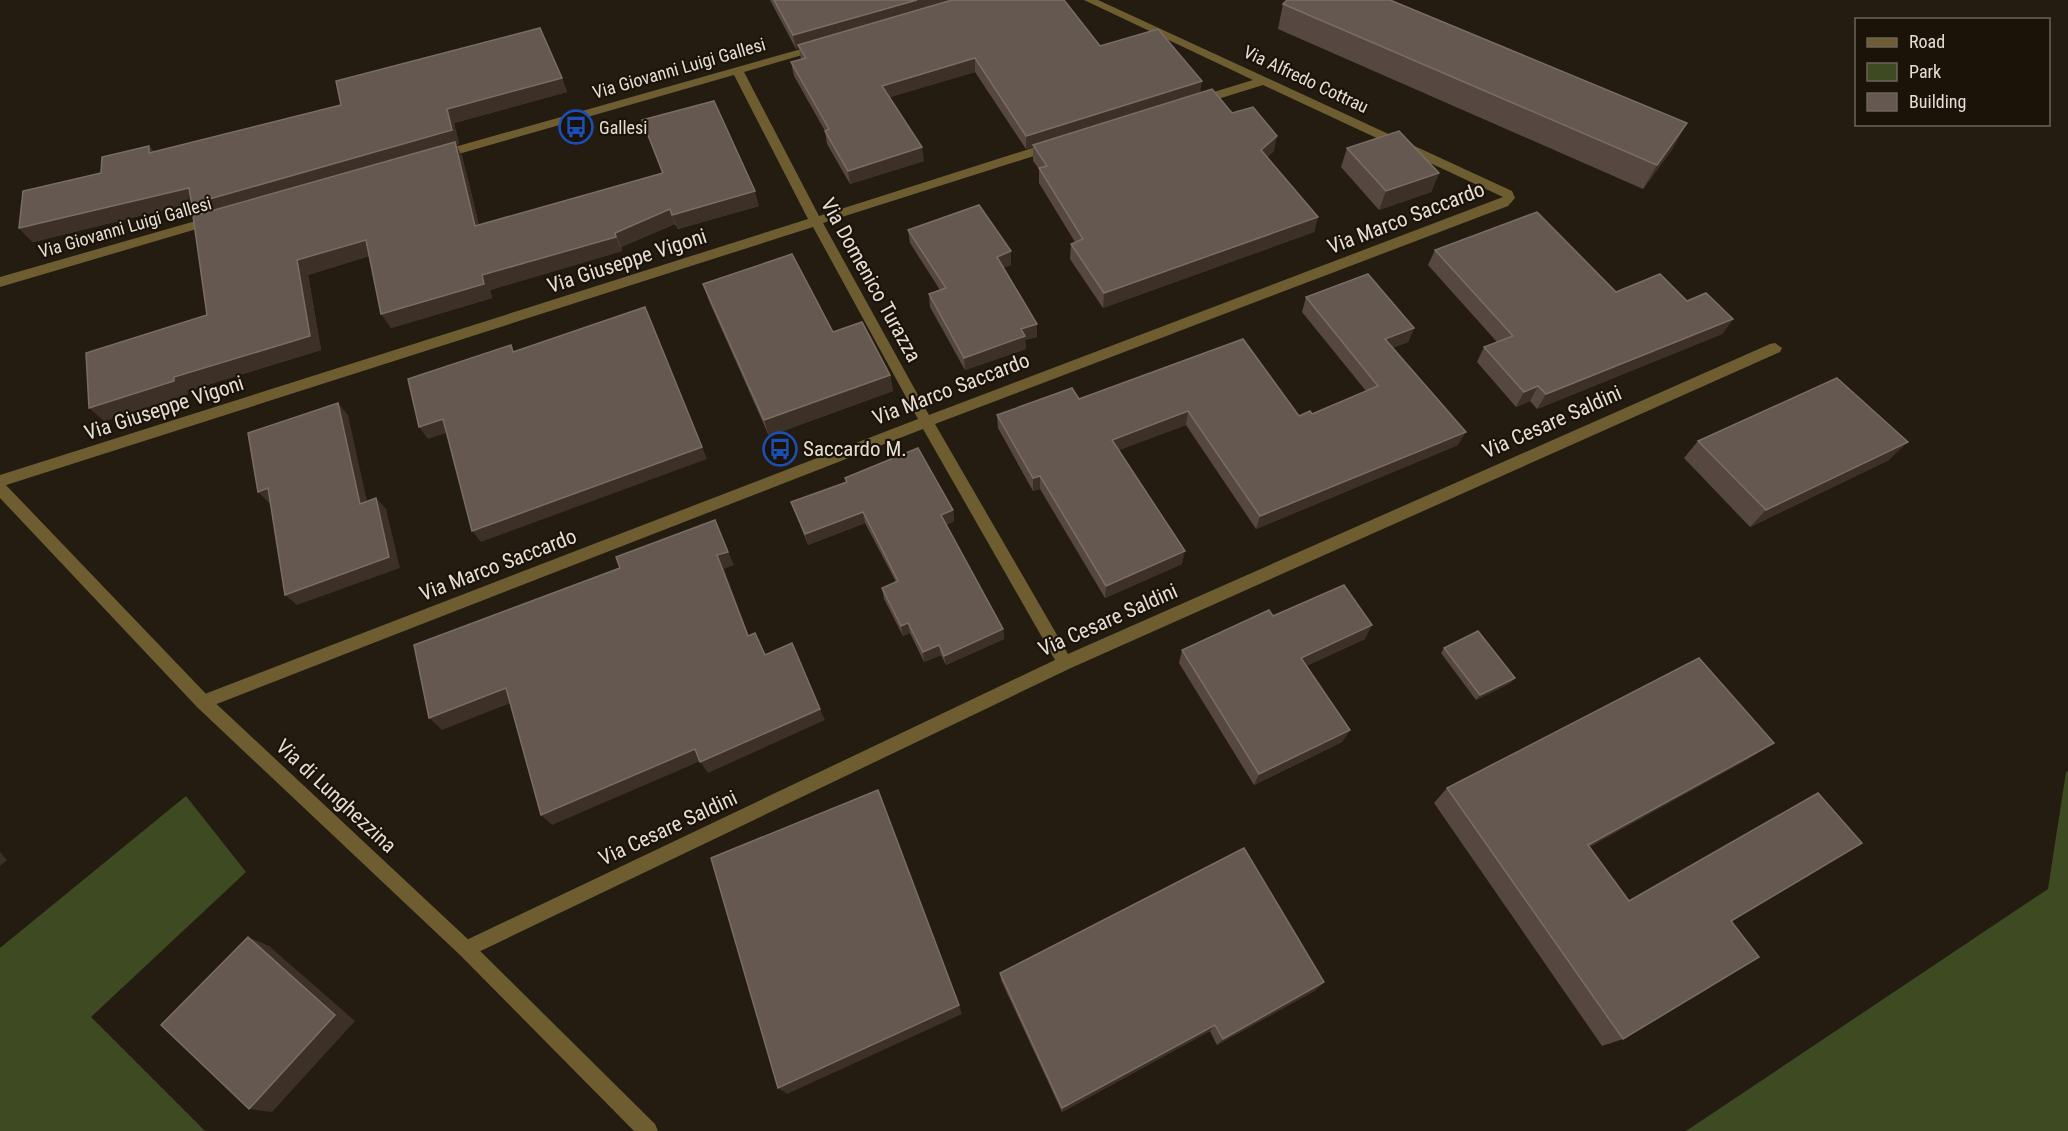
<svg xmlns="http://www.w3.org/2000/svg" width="2068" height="1131" viewBox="0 0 2068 1131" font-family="'Roboto Condensed',sans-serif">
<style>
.green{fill:#3e4b22}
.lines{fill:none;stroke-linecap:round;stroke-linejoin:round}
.minor{fill:#6d5d31;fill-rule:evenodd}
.tertiary{fill:#6d5d31;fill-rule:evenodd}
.wall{fill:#564841}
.shaded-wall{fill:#3c3027}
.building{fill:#655851;stroke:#796d66;stroke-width:1.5}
.labels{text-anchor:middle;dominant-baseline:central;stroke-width:4.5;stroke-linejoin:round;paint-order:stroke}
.far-street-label{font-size:18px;fill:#e5ded7;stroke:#1b1308}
.far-poi-label{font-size:18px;fill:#e5ded7;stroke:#1b1308;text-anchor:start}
.street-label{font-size:21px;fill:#e5ded7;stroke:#1b1308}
.poi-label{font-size:21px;fill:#e5ded7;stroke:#1b1308;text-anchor:start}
</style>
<rect width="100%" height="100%" fill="#251c11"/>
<g class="green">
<path d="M2068,771V1131H1686L2048,889L2066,772Z"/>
<path d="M186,796L246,872L91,1017L205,1131H0V948Z"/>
</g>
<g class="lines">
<g class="minor">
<path d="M1084,0H1098L1512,191L1515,198L1508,206L935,424L1068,654L1770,344L1775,343L1782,348L1780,352L1071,668L466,958L460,955L457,949L460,943L1055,660L923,429L209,707L203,709L197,707L195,702L197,697L918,419L813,227L0,487V475L808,219L734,75L441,159L435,155L437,152L819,44L823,45V49L744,72L819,216L1048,143H1056L1058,146L1056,149L823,223L929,415L1503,197L1263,85L1202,104H1194V98L1253,80Z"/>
<path d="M213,216L219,220L217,223L0,287V277Z"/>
</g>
<path class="tertiary" d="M0,482L5,484L209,697L472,943L655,1124L658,1131H634L460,955L197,707L0,498Z"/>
</g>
<g class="wall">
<path d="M770,0H1064L1100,46L1201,92L1232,113L1274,151L1267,157L1318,217L1314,232L1103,308L1070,259L1071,244L1075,242L1039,183V169L1033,161V147L1026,149L975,72L890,97L924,161L850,184L827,144L825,131L794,76L791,62L801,59L799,48L796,49Z"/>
<path d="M1283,4L1673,148L1643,189L1278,29Z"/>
<path d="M562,78L567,92L454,123L459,144L456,145L462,156L479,225L662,173L642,120L759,206L678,229L675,224L621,247L622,251L490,290L492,298L391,328L369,256L308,275L321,350L187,391L188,394L104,421L207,315L200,214L192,203L33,242L19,228L101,173L149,146L154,152Z"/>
<path d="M1347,148L1439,173L1431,192L1379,210L1341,167Z"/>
<path d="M908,230L1011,265L1003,268L1037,324V337L1025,340L1026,349L965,370L930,307L929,294L940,290L910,243Z"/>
<path d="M1435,250L1616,292L1687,301L1733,319L1722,334L1537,409L1530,401L1516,407L1477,362L1484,347L1497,342L1428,265Z"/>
<path d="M703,284L890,375L893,391L769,436L709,301Z"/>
<path d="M1306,297L1414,328L1408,342L1392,348L1458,445L1256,529L1186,425L1119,450L1182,564L1105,598L1040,489L1033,491L998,428L997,415L1079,399L1299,416L1312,414L1366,391L1302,312Z"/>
<path d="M1698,441L1889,460L1750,527L1684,458Z"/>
<path d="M845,478L953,510L954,521L946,525L1003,629L1004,639L946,665L941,655L924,662L910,633L903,636L884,599L882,588L896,582L865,523L808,545L791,502L846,483Z"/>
<path d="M1273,616L1365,639L1306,666L1350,730L1342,742L1254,785L1179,663L1182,650Z"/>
<path d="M1444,648L1515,678L1510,683L1476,700L1441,653Z"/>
<path d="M1750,758L1589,847L1629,901L1731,921L1623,1039L1602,1046L1434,803L1447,788Z"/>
<path d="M1000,973L1316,990L1217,1045L1210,1031L1062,1112L1001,980Z"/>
</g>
<g class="shaded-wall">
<path d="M917,0H967L798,45L799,48L796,49L793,35Z"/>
<path d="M975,58V72L884,99L882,86Z"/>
<path d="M562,78L567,92L454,123L459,144L456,145L462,156L483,241L203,217L192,204L196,202L33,242L19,228Z"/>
<path d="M1202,81L1200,94L1033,145V147L1026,149V136Z"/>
<path d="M1687,123L1673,148L1643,189L1657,165Z"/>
<path d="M1277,136L1274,151L1257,166L1261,150Z"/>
<path d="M149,146L160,160L149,153Z"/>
<path d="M922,147L924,161L850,184L848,171Z"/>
<path d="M1439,173L1431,192L1379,210L1386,191Z"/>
<path d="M755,191L759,206L678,229L672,215Z"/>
<path d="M670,209L675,224L621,247L615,233Z"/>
<path d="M1318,217L1314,232L1103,308L1104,293Z"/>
<path d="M616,237L622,251L490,290L492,298L391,328L381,314L482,275Z"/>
<path d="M366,240L375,254L308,275L321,350L187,391L188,394L104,421L89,408L174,377L297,260Z"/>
<path d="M1011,251V265L997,270V257Z"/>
<path d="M645,307L707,459L481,542L472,531Z"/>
<path d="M1733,319L1722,334L1537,409L1546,394Z"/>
<path d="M1037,324V337L1025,340L1026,349L965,370L964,358L1021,329Z"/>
<path d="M1414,328L1408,342L1379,353L1385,339Z"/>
<path d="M890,375L893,391L769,436L764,420Z"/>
<path d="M1538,386L1530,401L1516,407L1524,392Z"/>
<path d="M338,403L348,415L370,515L360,504Z"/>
<path d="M1188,411L1186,425L1111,453L1112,440Z"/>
<path d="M443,419L452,431L428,439L419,427Z"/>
<path d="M1466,432L1458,445L1256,529L1260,516Z"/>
<path d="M1908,442L1889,460L1750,527L1766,510Z"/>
<path d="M1040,476V489L1033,491V478Z"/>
<path d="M268,488L280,500L269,503L258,492Z"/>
<path d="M376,498L386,509L400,568L297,605L285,595Z"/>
<path d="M953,510L954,521L943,526L941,515Z"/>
<path d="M863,512L865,523L808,545L805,534Z"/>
<path d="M715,520L734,565L724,569L754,649L748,636L717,555Z"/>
<path d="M1185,551L1182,564L1105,598L1106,586Z"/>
<path d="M908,623L910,633L903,636L901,626Z"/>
<path d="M1372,625L1365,639L1295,671L1301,658Z"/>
<path d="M1003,629L1004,639L946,665L944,656Z"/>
<path d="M939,645L941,655L924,662L923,652Z"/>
<path d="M1515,678L1510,683L1476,700L1480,695Z"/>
<path d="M506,688L518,700L442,730L429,718Z"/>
<path d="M820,709L825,720L708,773L700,762Z"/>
<path d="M1350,730L1342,742L1254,785L1259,774Z"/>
<path d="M1774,743L1750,758L1570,858L1588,845Z"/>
<path d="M695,749L703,760L552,825L541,815Z"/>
<path d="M0,852L7,860L0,866Z"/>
<path d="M248,937L269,946L355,1021L272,1112L249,1109Z"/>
<path d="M1324,982L1316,990L1217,1045L1223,1039Z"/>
<path d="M959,1005L962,1014L787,1094L778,1088Z"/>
<path d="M1215,1025L1210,1031L1062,1112V1108Z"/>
</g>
<g class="building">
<path d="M774,0H917L793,35Z"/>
<path d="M952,0H1064L1100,46L1158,29L1202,81L1026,136L975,58L882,86L922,147L848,171L825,131L829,129L791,62L806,58L798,45Z"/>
<path d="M1287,0H1390L1687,123L1657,165L1283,4Z"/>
<path d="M540,28L562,78L447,109L452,130L192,204L189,188L19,228L23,191L101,173L102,157L149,146V153L341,105L336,81Z"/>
<path d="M1212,89L1232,113L1253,107L1277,136L1261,150L1318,217L1104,293L1071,244L1083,239L1039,168L1047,166L1033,145Z"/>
<path d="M714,101L755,191L672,215L670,209L615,233L616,237L482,275L484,284L381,314L366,240L297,260L310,336L174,377V381L89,408L86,353L207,315L193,216L455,142L475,226L663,173L642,120Z"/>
<path d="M1399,131L1439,173L1386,191L1347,148Z"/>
<path d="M979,205L1011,251L997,257L1037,324L1021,329L1025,336L964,358L929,294L946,288L908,230Z"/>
<path d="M1537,212L1616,292L1660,274L1687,301L1706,293L1733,319L1546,394L1538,386L1524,392L1484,347L1513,336L1435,250Z"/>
<path d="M792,254L833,332L862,322L890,375L764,420L703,284Z"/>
<path d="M1368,274L1414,328L1385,339L1466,432L1260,516L1188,411L1112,440L1185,551L1106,586L1040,476L1033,478L997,415L1072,388L1079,399L1243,339L1299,416L1310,411L1312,414L1378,386L1306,297Z"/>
<path d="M645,307L702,447L472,531L443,419L419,427L408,379L511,345L513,352Z"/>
<path d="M1837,378L1908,442L1766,510L1698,441Z"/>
<path d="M338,403L360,504L376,498L389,557L285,595L268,488L258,492L248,433Z"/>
<path d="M918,448L953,510L941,515L1003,629L944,656L939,645L923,652L908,623L901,626L882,588L898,581L863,512L805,534L791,502L847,482L845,478Z"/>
<path d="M715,520L728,552L717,555L748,636L755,633L765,655L792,643L820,709L700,762L695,749L541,815L506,688L429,718L414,645L620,568L616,557Z"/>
<path d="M1344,585L1372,625L1301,658L1350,730L1259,774L1182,650L1269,610L1273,616Z"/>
<path d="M1478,631L1515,678L1480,695L1444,648Z"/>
<path d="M1699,658L1774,743L1588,845L1629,901L1818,793L1862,843L1731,921L1759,957L1623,1039L1447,788Z"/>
<path d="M878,790L959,1005L778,1088L711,858Z"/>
<path d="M1244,848L1324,982L1223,1039L1215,1025L1062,1108L1000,973Z"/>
<path d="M248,937L335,1015L249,1109L161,1025Z"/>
</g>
<defs>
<symbol id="bus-ring" viewBox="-11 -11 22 22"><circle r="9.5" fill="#1b1308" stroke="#1a4fb4" stroke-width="1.5"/><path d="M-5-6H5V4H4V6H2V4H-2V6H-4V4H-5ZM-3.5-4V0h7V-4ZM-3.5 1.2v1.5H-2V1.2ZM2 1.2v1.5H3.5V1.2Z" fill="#1a4fb4"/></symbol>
</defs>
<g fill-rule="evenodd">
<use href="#bus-ring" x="557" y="108" width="38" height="38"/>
<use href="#bus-ring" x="761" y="430" width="38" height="38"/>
</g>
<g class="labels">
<g class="far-street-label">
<text transform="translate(679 68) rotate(-16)">Via Giovanni Luigi Gallesi</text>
<text transform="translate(1306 79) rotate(25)">Via Alfredo Cottrau</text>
<text transform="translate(125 227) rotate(-16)">Via Giovanni Luigi Gallesi</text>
</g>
<g class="far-poi-label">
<text x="599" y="127">Gallesi</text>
</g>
<g class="street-label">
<text transform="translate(1406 218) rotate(-21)">Via Marco Saccardo</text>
<text transform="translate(627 261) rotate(-18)">Via Giuseppe Vigoni</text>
<text transform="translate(871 280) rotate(61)">Via Domenico Turazza</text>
<text transform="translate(951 389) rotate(-21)">Via Marco Saccardo</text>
<text transform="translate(164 408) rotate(-18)">Via Giuseppe Vigoni</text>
<text transform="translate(1552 422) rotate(-24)">Via Cesare Saldini</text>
<text transform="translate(498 565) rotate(-21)">Via Marco Saccardo</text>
<text transform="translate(1108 620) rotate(-24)">Via Cesare Saldini</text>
<text transform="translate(336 796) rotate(43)">Via di Lunghezzina</text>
<text transform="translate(668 828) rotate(-25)">Via Cesare Saldini</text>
</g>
<g class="poi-label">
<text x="803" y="449">Saccardo M.</text>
</g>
</g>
<rect x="1855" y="18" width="195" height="108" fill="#1b1308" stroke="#6c645b" stroke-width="1.5"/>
<rect x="1867" y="38" width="30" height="9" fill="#6d5d31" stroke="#6c645b" stroke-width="1.5"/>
<text x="1909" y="48" font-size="18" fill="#e5ded7">Road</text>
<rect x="1867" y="63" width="30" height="18" fill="#3e4b22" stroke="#6c645b" stroke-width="1.5"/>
<text x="1909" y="78" font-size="18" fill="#e5ded7">Park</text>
<rect x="1867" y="93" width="30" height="18" fill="#655851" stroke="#6c645b" stroke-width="1.5"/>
<text x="1909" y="108" font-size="18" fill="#e5ded7">Building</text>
</svg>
